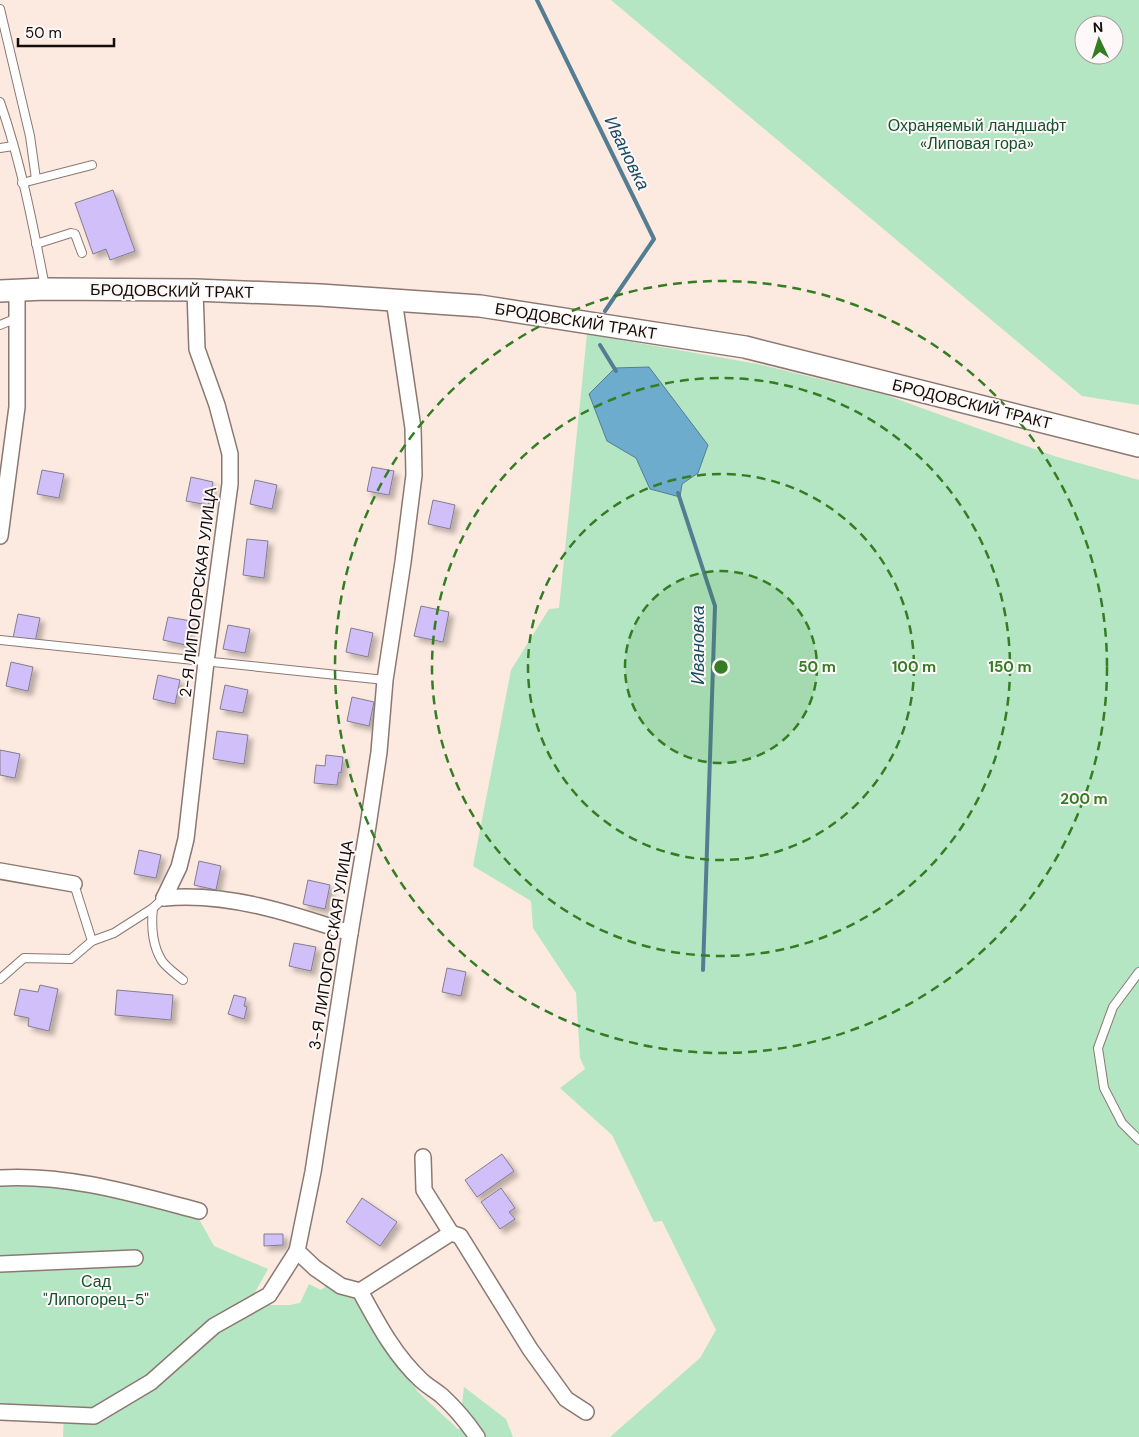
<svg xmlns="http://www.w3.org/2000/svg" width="1139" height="1437" viewBox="0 0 1139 1437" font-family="'DM Sans',sans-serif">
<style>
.green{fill:#b5e6c3;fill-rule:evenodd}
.water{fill:#6eacce;stroke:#537d93}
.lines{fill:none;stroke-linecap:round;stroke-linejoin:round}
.stream{stroke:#537d93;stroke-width:4}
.building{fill:#d0bff9;stroke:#827d8e;filter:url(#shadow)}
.lane-casing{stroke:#8b7971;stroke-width:10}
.street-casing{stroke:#8b7971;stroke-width:18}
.secondary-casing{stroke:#8b7971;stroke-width:24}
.lane{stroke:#fff;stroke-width:8}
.street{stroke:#fff;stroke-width:15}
.secondary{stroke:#fff;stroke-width:21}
.ring{fill:none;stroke:#347d23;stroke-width:2.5;stroke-dasharray:9 6}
.labels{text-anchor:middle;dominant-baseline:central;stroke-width:4;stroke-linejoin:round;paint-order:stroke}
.park-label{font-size:16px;fill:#12532e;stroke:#fef9f8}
.street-label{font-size:16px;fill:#140e0a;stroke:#fef9f8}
.water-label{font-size:18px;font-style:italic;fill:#1a4c64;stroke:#fef9f8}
.centre{fill:#347d23;stroke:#fef9f8;stroke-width:2.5}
.ring-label{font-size:15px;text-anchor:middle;font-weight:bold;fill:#347d23;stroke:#fef9f8;stroke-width:4;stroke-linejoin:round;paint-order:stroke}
</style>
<defs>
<filter id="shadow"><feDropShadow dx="4.5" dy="4.5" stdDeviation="2.5" flood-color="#0004"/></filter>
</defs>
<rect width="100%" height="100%" fill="#fce9df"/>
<g class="green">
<path d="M611,0H1139V405L1082,396ZM1084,25H1114V55H1084Z"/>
<path d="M587,334L758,364L886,395L1054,456L1139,480V1437H610L700,1358L716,1330L662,1221L654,1222L612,1135L560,1088L585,1069L580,1058L576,993L533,928L531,901L473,866L511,670L549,609L559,608Z"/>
<path d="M0,1177H16L194,1210L214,1246L268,1269L248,1305H290L300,1303L309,1284L321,1290L327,1285L365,1301L389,1347L418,1392L459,1430L464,1387L506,1419L513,1437H63L64,1410L0,1412Z"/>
</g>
<path class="water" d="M649,367L708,445L698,473L682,484L680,497L650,489L636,458L607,441L589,394L615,368Z"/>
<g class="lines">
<g class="stream">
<path d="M537,0L654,239L605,311"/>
<path d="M600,345L616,371"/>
<path d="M678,493L715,606L703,970"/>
</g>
</g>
<g class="building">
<path d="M113,190L135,251L110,260L106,249L93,254L75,203Z"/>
<path d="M372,467L394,471L389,495L367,491Z"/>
<path d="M42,470L64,474L59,498L37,494Z"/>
<path d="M191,477L213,482L208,505L186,501Z"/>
<path d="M255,480L277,485L272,509L250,504Z"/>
<path d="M433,500L455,505L450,529L428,524Z"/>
<path d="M247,539L268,541L264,578L243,575Z"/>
<path d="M421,606L449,612L443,642L414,636Z"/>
<path d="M18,614L40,618L35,642L13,638Z"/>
<path d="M168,617L191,621L186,645L163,640Z"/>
<path d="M228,625L250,629L245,653L223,649Z"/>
<path d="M351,628L373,633L368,657L346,652Z"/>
<path d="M11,662L33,667L28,691L6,686Z"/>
<path d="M158,675L180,680L175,704L153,699Z"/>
<path d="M225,685L248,690L243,713L220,709Z"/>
<path d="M352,697L374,702L369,726L347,721Z"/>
<path d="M217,731L248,735L244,764L213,759Z"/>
<path d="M0,750L20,754L15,778L0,775Z"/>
<path d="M326,755L343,757L341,773L339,772L337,785L314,783L316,765L325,766Z"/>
<path d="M139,850L161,855L156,878L134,874Z"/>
<path d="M199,861L221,866L216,890L194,885Z"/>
<path d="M308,880L330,885L325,909L303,904Z"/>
<path d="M294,943L316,947L311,971L289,966Z"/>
<path d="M447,968L466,972L461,996L442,992Z"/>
<path d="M40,985L58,989L49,1031L28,1026L29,1018L14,1015L20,989L38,992Z"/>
<path d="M117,990L173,995L171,1020L115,1015Z"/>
<path d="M234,995L246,998L244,1006L247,1007L244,1019L228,1014Z"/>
<path d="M502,1154L514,1171L477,1197L465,1180Z"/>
<path d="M501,1188L515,1208L509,1212L515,1219L500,1229L481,1202Z"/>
<path d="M362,1198L397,1222L380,1246L346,1222Z"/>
<path d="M264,1234H283V1245L264,1246Z"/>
</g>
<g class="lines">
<defs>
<g id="lane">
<path d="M0,9L30,136L36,179"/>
<path d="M0,102C21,162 33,225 45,287"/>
<path d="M0,148L13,146"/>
<path d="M22,183L92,165"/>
<path d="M36,244L71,233L75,234L82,253"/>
<path d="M0,325L17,318"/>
<path d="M0,640L385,680"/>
<path d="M74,884L92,941"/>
<path d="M153,908C151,926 152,945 162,961C167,968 176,974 183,980"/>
<path d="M1139,972L1113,1007L1098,1048L1104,1088L1122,1123L1139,1140"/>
<path d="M0,979L24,958L71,959L92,941L114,933L153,908L164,898"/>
</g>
<g id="street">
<path d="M0,536L17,407V290"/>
<path d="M0,871L74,884"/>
<path d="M164,898L179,867L186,839L206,662L230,484V454L217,405L197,349L195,290"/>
<path d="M164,898C227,892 290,913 350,933"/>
<path d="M423,1157L424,1190L451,1233L460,1236L530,1349L566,1399L586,1412"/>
<path d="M0,1178C68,1174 134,1194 199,1211"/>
<path d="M297,1251L315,1268L341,1286L360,1291L451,1233"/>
<path d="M0,1264L135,1258"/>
<path d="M360,1291C377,1322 394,1355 421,1380C427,1386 435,1390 442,1396C455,1408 467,1422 477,1437"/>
<path d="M0,1412L94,1416L151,1382L214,1326L269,1295L297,1251L313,1172L350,933L368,826L379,752L385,680L403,562L414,475L413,428L394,300"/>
</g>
<path id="secondary" d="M0,291L45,289L195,290L320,295L480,306L745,347L1139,446"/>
</defs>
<use href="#lane" class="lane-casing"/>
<use href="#street" class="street-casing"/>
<use href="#secondary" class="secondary-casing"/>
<use href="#lane" class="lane"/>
<use href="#street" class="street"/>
<use href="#secondary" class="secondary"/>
</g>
<circle cx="721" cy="667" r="96" fill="#347d23" fill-opacity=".12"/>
<g class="ring">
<circle cx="721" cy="667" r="96"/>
<circle cx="721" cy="667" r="193"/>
<circle cx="721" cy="667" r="289"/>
<circle cx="721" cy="667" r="386"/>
</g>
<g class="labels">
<g class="park-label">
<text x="977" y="125">Охраняемый ландшафт<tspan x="977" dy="18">«Липовая гора»</tspan></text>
<text x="96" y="1281">Сад<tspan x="96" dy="18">"Липогорец-5"</tspan></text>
</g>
<g class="street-label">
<text transform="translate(172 291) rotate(1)">БРОДОВСКИЙ ТРАКТ</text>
<text transform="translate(576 321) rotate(9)">БРОДОВСКИЙ ТРАКТ</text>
<text transform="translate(972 404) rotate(14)">БРОДОВСКИЙ ТРАКТ</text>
<text transform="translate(198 592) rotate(-83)">2-Я ЛИПОГОРСКАЯ УЛИЦА</text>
<text transform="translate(331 945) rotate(-81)">3-Я ЛИПОГОРСКАЯ УЛИЦА</text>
</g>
<g class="water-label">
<text transform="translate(627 153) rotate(64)">Ивановка</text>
<text transform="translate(698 645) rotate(-90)">Ивановка</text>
</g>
</g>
<circle cx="721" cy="667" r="8" class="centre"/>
<g class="ring-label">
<text x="817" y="672">50 m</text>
<text x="914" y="672">100 m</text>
<text x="1010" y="672">150 m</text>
<text x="1084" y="804">200 m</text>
</g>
<g transform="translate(1099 40) rotate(356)"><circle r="24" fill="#fef9f8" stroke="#a09b99"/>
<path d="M0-4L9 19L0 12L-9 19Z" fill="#347d23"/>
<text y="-8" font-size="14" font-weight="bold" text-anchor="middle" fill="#140e0a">N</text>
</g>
<path d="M18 38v8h96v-8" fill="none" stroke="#140e0a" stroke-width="2.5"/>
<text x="25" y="38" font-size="15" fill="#140e0a" stroke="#fef9f8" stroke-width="4" paint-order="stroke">50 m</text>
</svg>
